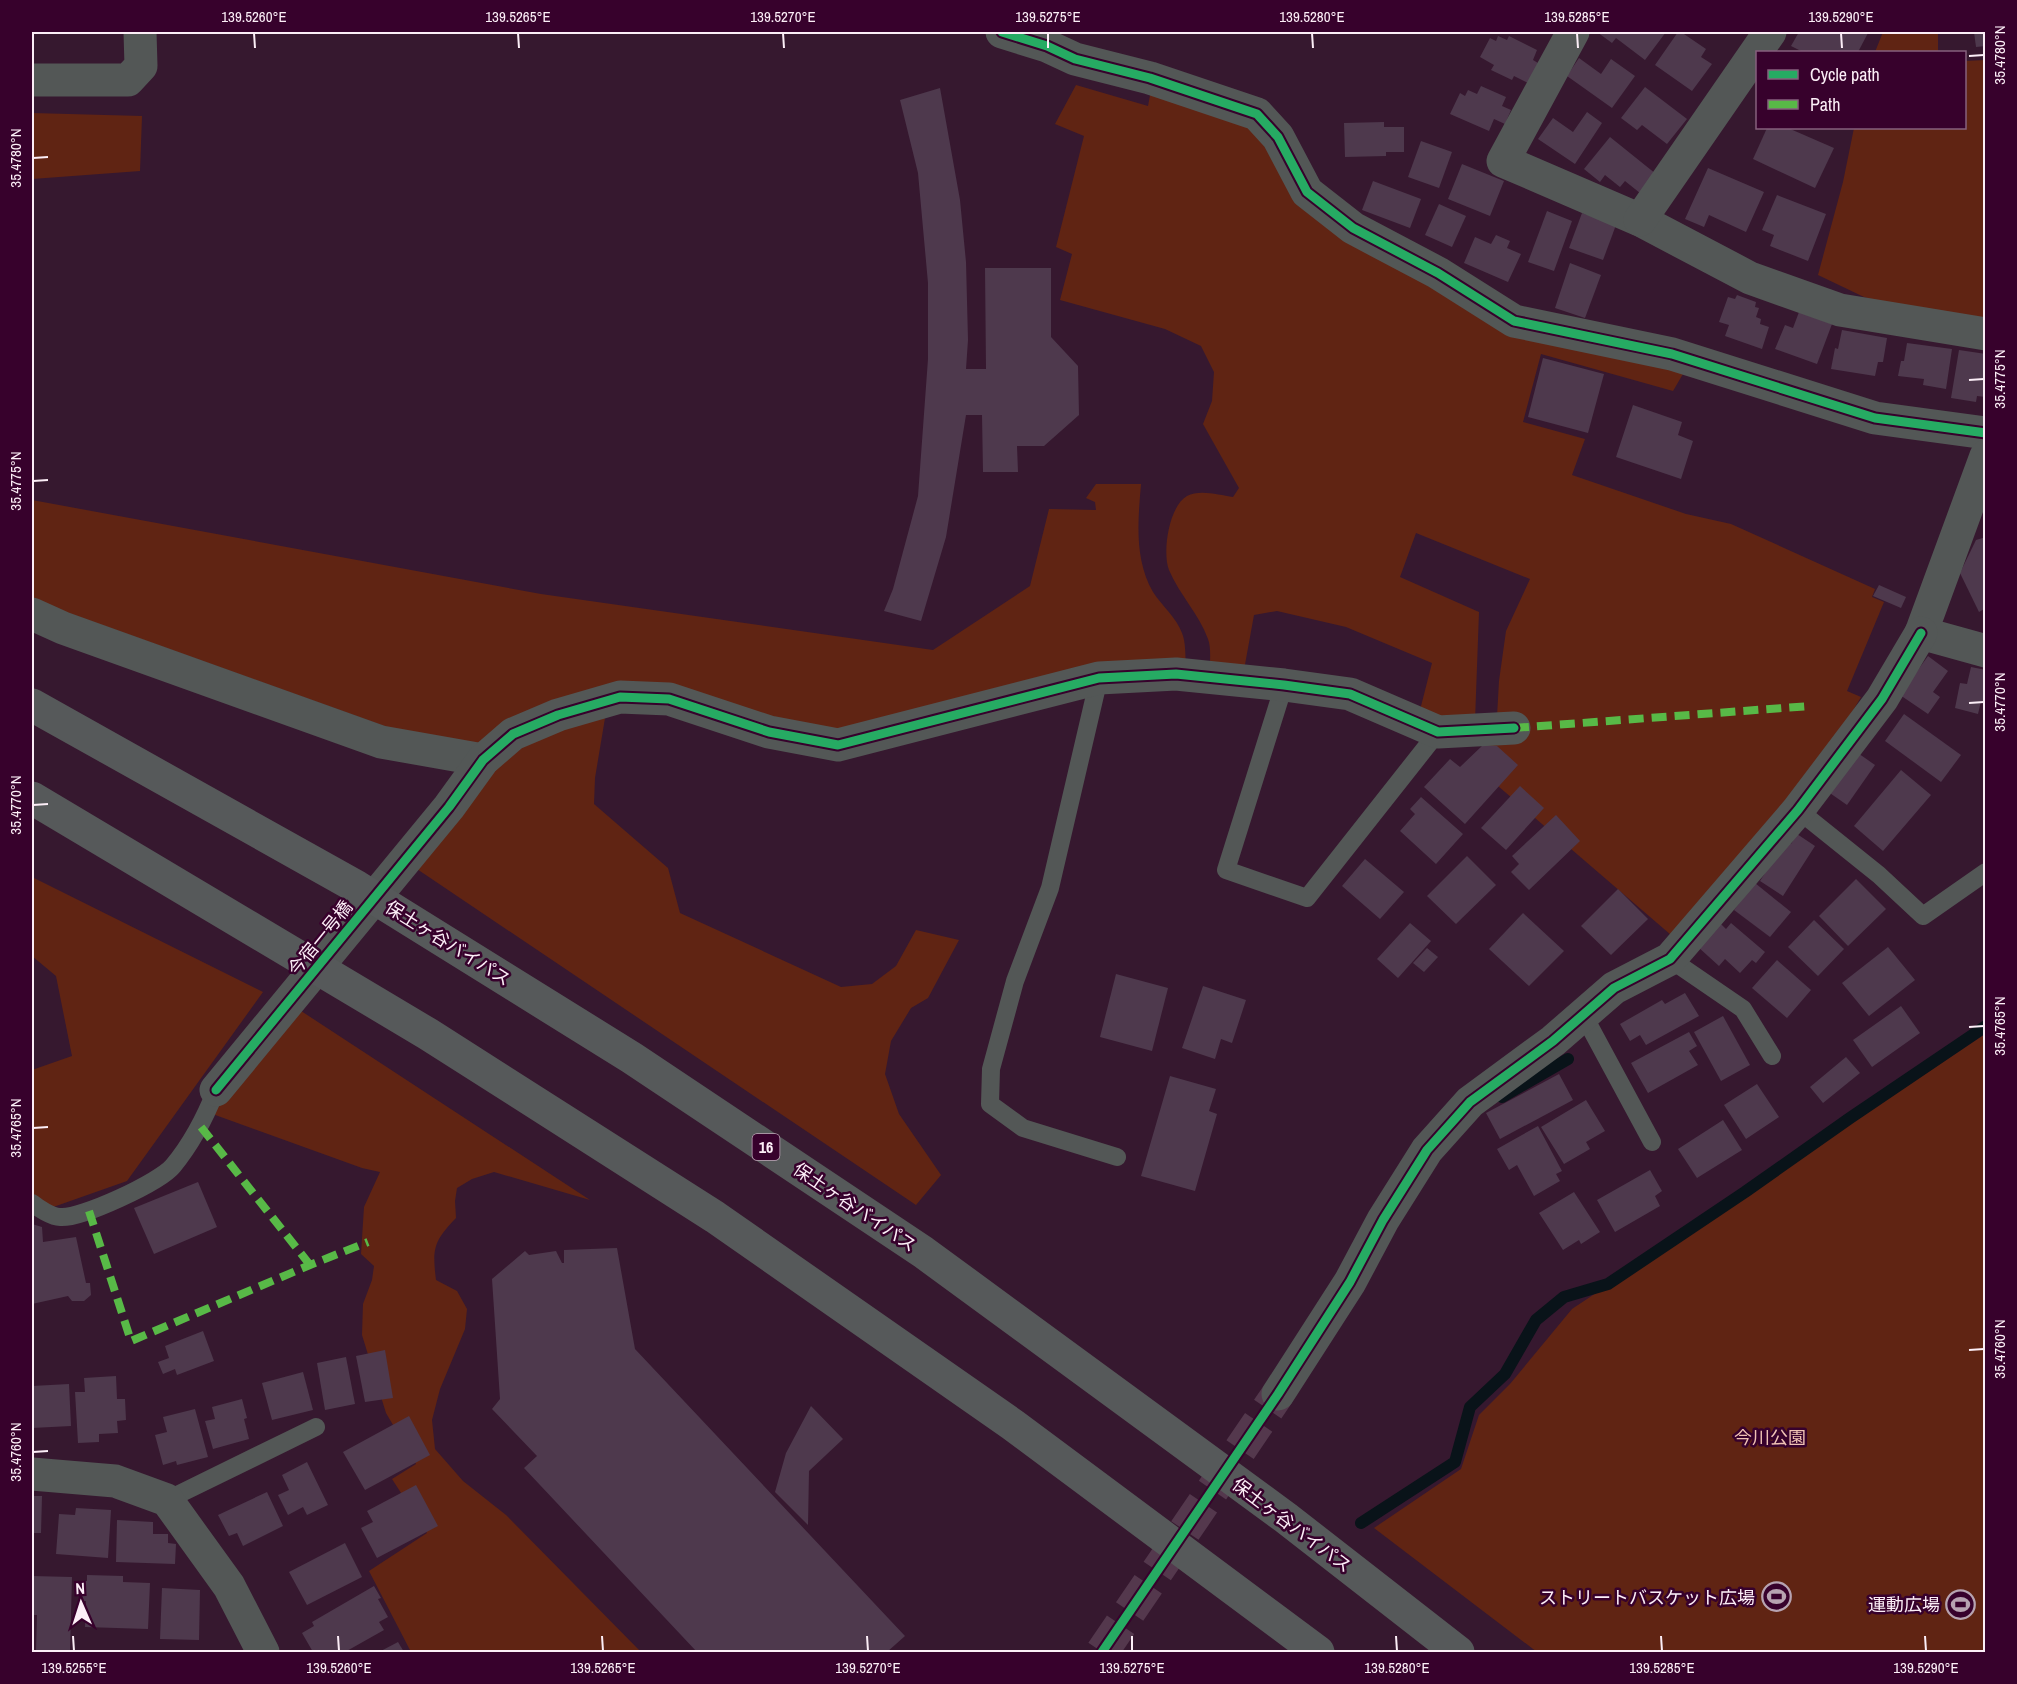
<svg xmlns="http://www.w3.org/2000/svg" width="2017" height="1684" viewBox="0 0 2017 1684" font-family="'Archivo Narrow','Noto Sans JP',sans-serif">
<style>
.green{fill:#602413}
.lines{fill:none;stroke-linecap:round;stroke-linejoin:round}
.stream{stroke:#091319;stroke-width:12}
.building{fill:#4e394d}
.minor-tunnel{stroke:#54384d;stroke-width:33;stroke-dasharray:33 16;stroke-linecap:butt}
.service{stroke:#535756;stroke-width:18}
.minor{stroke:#535756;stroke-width:33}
.motorway{stroke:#56595a;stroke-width:33}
.quiet{stroke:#58b947;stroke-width:8;stroke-dasharray:15 8;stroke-linecap:butt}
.cycleway-casing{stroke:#37012c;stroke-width:13}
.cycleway{stroke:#26ab63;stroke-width:9}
.ticks{fill:none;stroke:#fceef7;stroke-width:2}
.labels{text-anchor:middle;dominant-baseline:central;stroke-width:5;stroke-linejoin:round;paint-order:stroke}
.shield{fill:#37012c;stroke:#c1a7ba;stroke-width:1.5}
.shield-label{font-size:16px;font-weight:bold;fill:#fceef7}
.street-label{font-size:18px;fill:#fceef7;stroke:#37012c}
.park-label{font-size:18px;fill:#f0c3b4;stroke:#37012c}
.poi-label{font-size:18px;fill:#fceef7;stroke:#37012c;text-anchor:end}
.neatline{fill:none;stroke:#fceef7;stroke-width:2}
.ticks-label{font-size:15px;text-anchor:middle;fill:#fceef7}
</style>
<rect width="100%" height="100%" fill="#36182f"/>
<g class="green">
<path d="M1883,32H1938V52H1875Z"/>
<path d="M1985,60V324L1939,318L1864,297L1818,275L1843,182L1854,128H1964L1965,61Z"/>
<path d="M1076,85L1148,106L1152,85L1240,119L1361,248L1687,367L1673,391L1541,354L1523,422L1585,439L1572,475L1686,514L1731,524L1875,589L1872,597L1884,602L1847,691L1861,697L1808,787L1678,941L1498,786L1484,745L1497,717L1499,681L1506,631L1530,579L1416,533L1400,577L1479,612L1475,721L1419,714L1432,663L1346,627L1277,611L1254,615L1244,670L1210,667C1210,658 1211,647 1208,639C1199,614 1179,594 1169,570C1162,552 1169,506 1187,496C1200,489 1219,495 1233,497L1239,488L1203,424L1212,401L1214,372L1201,346L1165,329L1060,300L1072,254L1056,247L1084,136L1055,124Z"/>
<path d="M32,113L142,116L140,171L32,179Z"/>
<path d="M1096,484H1141C1138,520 1134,559 1153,592C1162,606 1176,617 1182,633C1186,643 1185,655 1186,665L862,727L826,730L793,725L701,695L477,745L440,746L57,609L32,597V500L541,594L933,650L1030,586L1049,509L1096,510L1095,502L1086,498Z"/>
<path d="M605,718L595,778L594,804L668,868L680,913L841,987L872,984L896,966L916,930L959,940L928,998L911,1008L891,1041L885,1074L899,1114L941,1175L916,1205L414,867C453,814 488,758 551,732C568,725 588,722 605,718Z"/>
<path d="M32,877L263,992L127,1181L39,1212L32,1208V1070L72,1056L56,976L32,956Z"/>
<path d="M295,1007L590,1200L494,1172L472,1179L457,1188L455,1201L456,1218C434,1241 432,1248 436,1280L457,1291L467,1309L465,1329L440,1389L432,1420L435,1449L463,1481L506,1515L641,1652H411L369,1571L427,1533L392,1479L416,1464L386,1413L362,1335L363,1304L372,1280L374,1266L361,1254L364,1207L380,1172L362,1168L207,1112Z"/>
<path d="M1985,1034V1652H1537L1374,1528L1461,1469L1479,1415L1510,1384L1572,1309Z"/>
</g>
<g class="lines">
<g class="stream">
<path d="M1502,1097L1568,1059"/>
<path d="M1361,1523L1455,1462L1470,1407L1505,1374L1536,1320L1564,1297L1608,1284L1745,1192L1850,1118L1986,1026"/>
</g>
</g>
<g class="building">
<path d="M1597,32H1666L1645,60L1616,38L1612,43Z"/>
<path d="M1678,32H1681L1706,49L1701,57L1712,64L1692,91L1655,65Z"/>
<path d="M1799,32H1866L1868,33L1858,52H1803L1791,46Z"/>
<path d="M1974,32H1986V46L1976,47Z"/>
<path d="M1498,36L1507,40L1509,36L1537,50L1533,60L1538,63L1528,83L1514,76L1512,80L1491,70L1494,65L1480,57L1490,38L1496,41Z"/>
<path d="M1579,58L1601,74L1611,59L1635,76L1612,108L1567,76Z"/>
<path d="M1481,86L1506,97L1502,106L1511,110L1505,124L1494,119L1489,131L1450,114L1460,93L1465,96L1468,90L1477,94Z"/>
<path d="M1645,87L1687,119L1667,144L1642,125L1637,130L1621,118Z"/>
<path d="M940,88L960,200L966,262L968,340L966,369H986L985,268H1051V337L1078,366L1079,415L1044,446H1017L1018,472H983L982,415H966L946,537L921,621L884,611L893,589L918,496L928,359V283L918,173L900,100Z"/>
<path d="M1587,112L1602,123L1575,164L1538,139L1553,118L1573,132Z"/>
<path d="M1384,122V127H1404V152H1386V156L1345,157L1344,123Z"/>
<path d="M1767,128H1788L1834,148L1815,188L1753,159Z"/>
<path d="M1610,137L1656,174L1640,193L1625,181L1620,187L1605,175L1600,182L1584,169Z"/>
<path d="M1421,141L1452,152L1439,188L1408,177Z"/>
<path d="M1462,164L1504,181L1490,216L1448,199Z"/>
<path d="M1708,168L1764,192L1746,232L1709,215L1704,227L1685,219Z"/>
<path d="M1373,181L1421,199L1410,228L1362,210Z"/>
<path d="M1777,195L1826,214L1808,261L1770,246L1774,235L1762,230Z"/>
<path d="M1439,204L1466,216L1452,247L1425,235Z"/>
<path d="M1547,211L1572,221L1554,271L1528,262Z"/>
<path d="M1582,213L1616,225L1603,260L1569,248Z"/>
<path d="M1496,235L1510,241L1507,248L1521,254L1508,282L1464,263L1475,237L1491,244Z"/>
<path d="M1570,263L1601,275L1585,318L1555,308Z"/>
<path d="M1737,295L1756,302L1755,307L1759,308L1756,317L1761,319L1760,324L1769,327L1762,349L1725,336L1729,325L1719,322L1728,297L1735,299Z"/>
<path d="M1799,312L1832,324L1817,364L1775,349L1785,325L1793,328Z"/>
<path d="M1842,330L1887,338L1883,362H1878L1875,376L1831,369L1835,348L1838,349Z"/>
<path d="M1907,343L1952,349L1946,389L1923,385L1924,379L1898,376L1901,361H1904Z"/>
<path d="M1959,350L1986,354L1983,380H1986V397L1977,396L1976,402L1951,398Z"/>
<path d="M1543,358L1604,374L1588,433L1528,417Z"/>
<path d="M1633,405L1682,422L1678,435L1693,441L1681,479L1616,457Z"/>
<path d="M1986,537V608L1979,612L1960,573L1976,540Z"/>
<path d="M1879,585L1906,597L1901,608L1873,596Z"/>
<path d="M1928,656L1948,671L1933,692L1940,697L1928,714L1900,695Z"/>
<path d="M1971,667L1986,670V702L1981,701L1978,714L1955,708L1960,683L1967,684Z"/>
<path d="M1904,714L1961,755L1941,782L1885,741Z"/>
<path d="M1483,745L1497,746L1518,765L1465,824L1424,787L1450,759L1460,767Z"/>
<path d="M1855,751L1875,765L1847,805L1827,791Z"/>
<path d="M1901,770L1931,795L1883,851L1854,826Z"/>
<path d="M1520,786L1544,808L1506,850L1481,828Z"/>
<path d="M1421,797L1463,834L1436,864L1400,831L1415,814L1410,809Z"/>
<path d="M1556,815L1580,841L1529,890L1511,872L1519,864L1512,856Z"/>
<path d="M1797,834L1815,846L1783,896L1760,881L1786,840L1791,844Z"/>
<path d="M1467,856L1496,885L1456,924L1427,896Z"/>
<path d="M1365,859L1404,892L1380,919L1342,886Z"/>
<path d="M1856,879L1886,909L1848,946L1819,916Z"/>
<path d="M1755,883L1791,912L1770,937L1734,910Z"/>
<path d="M1618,889L1648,919L1611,955L1581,926Z"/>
<path d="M1523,913L1564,951L1529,986L1489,949Z"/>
<path d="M1814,920L1844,949L1818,976L1788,947Z"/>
<path d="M1719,922L1726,929L1731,923L1765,952L1756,963L1752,960L1740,973L1725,959L1719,966L1697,946Z"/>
<path d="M1410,923L1431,941L1398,978L1377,959Z"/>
<path d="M1888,947L1915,980L1869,1016L1842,983Z"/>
<path d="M1427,948L1438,957L1424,972L1413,963Z"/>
<path d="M1777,960L1811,990L1787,1018L1752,988Z"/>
<path d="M1116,974L1168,988L1152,1051L1100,1037Z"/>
<path d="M1203,986L1246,1000L1232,1043L1221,1039L1215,1059L1182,1048Z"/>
<path d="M1685,993L1699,1016L1646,1045L1640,1035L1630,1041L1620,1024L1662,1000L1665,1004Z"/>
<path d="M1901,1006L1920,1033L1872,1067L1853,1040Z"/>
<path d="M1723,1016L1750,1065L1721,1081L1694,1032Z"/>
<path d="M1689,1032L1697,1046L1689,1051L1698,1065L1648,1093L1631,1063Z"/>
<path d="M1846,1057L1860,1073L1823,1103L1810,1087Z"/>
<path d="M1559,1074L1573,1100L1500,1139L1486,1113Z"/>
<path d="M1170,1076L1216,1089L1209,1111L1217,1114L1195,1191L1141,1176Z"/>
<path d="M1757,1084L1779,1117L1746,1139L1724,1105Z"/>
<path d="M1586,1100L1605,1131L1586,1142L1590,1149L1564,1164L1541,1127Z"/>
<path d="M1723,1120L1742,1150L1697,1178L1678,1149Z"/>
<path d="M1538,1126L1562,1171L1556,1174L1560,1181L1534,1196L1517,1165L1509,1170L1497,1149Z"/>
<path d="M1650,1170L1662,1191L1655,1196L1660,1206L1615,1232L1597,1200Z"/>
<path d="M198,1182L217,1227L154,1254L134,1208Z"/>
<path d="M1574,1192L1600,1232L1581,1244L1579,1240L1563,1250L1539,1213Z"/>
<path d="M32,1224L42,1227L43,1242L76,1237L86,1283H90L91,1295L84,1301H72L68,1296L32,1304Z"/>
<path d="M617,1248L635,1349L905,1636L887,1652H697L524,1468L537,1456L492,1409L500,1399L492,1279L525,1251L529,1255L556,1251L562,1263H564V1250Z"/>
<path d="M203,1331L214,1361L177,1375L175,1369L163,1374L158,1362L169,1358L165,1346Z"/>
<path d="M385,1350L393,1398L365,1402L356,1356Z"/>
<path d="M346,1357L355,1404L325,1410L317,1363Z"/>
<path d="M303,1372L313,1410L272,1420L262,1383Z"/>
<path d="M116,1376L117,1399H125L126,1420L117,1421L118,1433L99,1434V1442L78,1443L75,1392H85L84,1378Z"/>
<path d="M69,1384L71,1426L32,1428V1386Z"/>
<path d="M242,1399L247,1418L244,1419L249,1439L213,1449L205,1421L215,1419L212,1407Z"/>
<path d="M811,1406L843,1439L809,1471L808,1525L775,1492L786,1453Z"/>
<path d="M195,1409L208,1457L177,1465L176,1461L163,1465L155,1435L167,1432L163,1417Z"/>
<path d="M409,1416L430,1455L365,1490L343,1452Z"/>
<path d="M307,1462L328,1505L307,1515L303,1507L288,1515L278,1495L289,1490L282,1475Z"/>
<path d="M416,1485L438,1526L377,1558L361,1528L373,1522L367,1511Z"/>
<path d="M267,1492L283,1526L243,1546L237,1533L229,1536L218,1515Z"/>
<path d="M32,1496H42L41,1533H32Z"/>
<path d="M76,1508L111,1510L108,1558L56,1554L59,1514L75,1515Z"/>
<path d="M117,1520L153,1522V1534H168V1543L176,1544L175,1564L116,1562Z"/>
<path d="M345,1543L362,1577L307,1605L289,1572Z"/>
<path d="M87,1575L123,1576V1582L150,1583L148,1629L85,1627L86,1601H81L82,1581H87Z"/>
<path d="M32,1576L72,1577L70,1652L36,1651L37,1615H32Z"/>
<path d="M374,1586L381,1598L378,1599L388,1617L379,1622L384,1630L345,1652H313L302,1633L314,1626L312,1622Z"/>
<path d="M162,1588L200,1590L199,1640L160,1639Z"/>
<path d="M398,1642L404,1652H379Z"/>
</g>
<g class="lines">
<path class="minor-tunnel" d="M1102,1652L1278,1394"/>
<g class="service">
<path d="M1099,678L1050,888L1015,981L991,1069L990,1104L1023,1128L1117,1157"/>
<path d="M1284,685L1226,870L1307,898L1438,732"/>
<path d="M1798,810L1879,875L1923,916L1986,872"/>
<path d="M1670,959L1743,1009L1772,1056"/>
<path d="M1584,1016L1652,1142"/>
<path d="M32,1203C38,1208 52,1217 60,1217C81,1219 160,1182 173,1166C192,1143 205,1118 216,1090"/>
<path d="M167,1500L316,1427"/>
</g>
<g class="minor">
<path d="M1002,32L1047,46L1075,59L1150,78L1257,114L1278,137L1307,192L1353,228L1438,273L1514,321L1672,354L1875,418L1986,433"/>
<path d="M1573,32L1503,161L1640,220L1750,278L1840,310L1986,334"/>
<path d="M32,80H128L141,66L140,32"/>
<path d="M1640,220L1770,32"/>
<path d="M1986,456L1921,633L1986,651"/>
<path d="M32,614L63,628L381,742L483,760"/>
<path d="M216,1090L449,807L483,760L513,734L558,715L620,697L669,699L769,732L838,745L1099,678L1176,674L1284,685L1350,694L1438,732L1514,728"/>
<path d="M1278,1394L1350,1282L1383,1220L1427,1150L1470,1102L1553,1041L1614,988L1670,959L1798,810L1882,699L1921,633"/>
<path d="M32,1474L115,1481L167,1500L229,1586L263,1652"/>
</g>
<g class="motorway">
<path d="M32,705L357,887L632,1058L923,1252L1286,1518L1458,1652"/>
<path d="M32,798L428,1034L715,1217L1013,1425L1318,1652"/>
</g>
<g class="quiet">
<path d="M1514,728L1810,706"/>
<path d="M201,1127L310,1265"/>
<path d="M89,1211L131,1341L310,1265L368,1242"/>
</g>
<defs>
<g id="cycleway">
<path d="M1002,32L1047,46L1075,59L1150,78L1257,114L1278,137L1307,192L1353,228L1438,273L1514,321L1672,354L1875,418L1986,433"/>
<path d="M216,1090L449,807L483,760L513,734L558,715L620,697L669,699L769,732L838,745L1099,678L1176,674L1284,685L1350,694L1438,732L1514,728"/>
<path d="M1102,1652L1278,1394L1350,1282L1383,1220L1427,1150L1470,1102L1553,1041L1614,988L1670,959L1798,810L1882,699L1921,633"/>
</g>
</defs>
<use href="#cycleway" class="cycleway-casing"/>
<use href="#cycleway" class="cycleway"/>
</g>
<path class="ticks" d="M254,33L255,48M518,33L519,48M783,33L784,48M1048,33V48M1312,33L1313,48M1577,33L1578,48M1841,33L1842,48M1969,56L1984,55M33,158L48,157M1969,380L1984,379M33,481L48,480M1969,703L1984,702M33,805L48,804M1969,1027L1984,1026M33,1128L48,1127M1969,1350L1984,1349M33,1452L48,1451M73,1636L74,1651M338,1636L339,1651M602,1636L603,1651M867,1636L868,1651M1132,1636V1651M1396,1636L1397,1651M1661,1636L1662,1651M1925,1636L1926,1651"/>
<defs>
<symbol id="stadium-ring" viewBox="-11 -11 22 22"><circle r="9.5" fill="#37012c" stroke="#b7a3b1" stroke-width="1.5"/><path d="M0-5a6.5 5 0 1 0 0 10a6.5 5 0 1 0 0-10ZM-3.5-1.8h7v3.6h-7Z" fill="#b7a3b1"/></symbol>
</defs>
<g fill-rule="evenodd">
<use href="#stadium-ring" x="1760" y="1580" width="33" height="33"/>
<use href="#stadium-ring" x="1944" y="1588" width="33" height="33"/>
</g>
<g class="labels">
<rect class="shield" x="752.5" y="1134" width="27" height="26" rx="4.5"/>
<g class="shield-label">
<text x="766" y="1147">16</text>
</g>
<g class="street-label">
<text transform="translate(320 938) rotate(-51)">今宿一号橋</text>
<text transform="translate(448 943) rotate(32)">保土ヶ谷バイパス</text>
<text transform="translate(855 1207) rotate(34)">保土ヶ谷バイパス</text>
<text transform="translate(1292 1525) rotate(37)">保土ヶ谷バイパス</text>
</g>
<g class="park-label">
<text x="1770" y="1437">今川公園</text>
</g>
<g class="poi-label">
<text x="1755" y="1597">ストリートバスケット広場</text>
<text x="1940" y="1604">運動広場</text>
</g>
</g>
<rect width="2017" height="1684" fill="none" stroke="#37012c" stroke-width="66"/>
<rect x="1756" y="51" width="210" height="78" fill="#37012c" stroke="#86607d" stroke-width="1.5"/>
<rect x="1768" y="70" width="30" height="9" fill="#26ab63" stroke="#86607d" stroke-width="1.5"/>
<text x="1810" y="81" font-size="18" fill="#fceef7">Cycle path</text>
<rect x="1768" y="100" width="30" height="9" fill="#58b947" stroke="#86607d" stroke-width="1.5"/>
<text x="1810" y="111" font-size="18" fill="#fceef7">Path</text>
<g transform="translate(81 1603) rotate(357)" stroke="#37012c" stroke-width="4.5" paint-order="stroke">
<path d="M0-4.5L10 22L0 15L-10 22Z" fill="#fceef7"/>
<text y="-9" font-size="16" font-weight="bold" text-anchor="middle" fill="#fceef7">N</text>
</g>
<rect x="33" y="33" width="1951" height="1618" class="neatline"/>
<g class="ticks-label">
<text x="254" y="22">139.5260°E</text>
<text x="518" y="22">139.5265°E</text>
<text x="783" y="22">139.5270°E</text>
<text x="1048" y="22">139.5275°E</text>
<text x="1312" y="22">139.5280°E</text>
<text x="1577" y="22">139.5285°E</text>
<text x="1841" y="22">139.5290°E</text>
<text transform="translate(2000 55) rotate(-90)" y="5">35.4780°N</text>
<text transform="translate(16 158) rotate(-90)" y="5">35.4780°N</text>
<text transform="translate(2000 379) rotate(-90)" y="5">35.4775°N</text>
<text transform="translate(16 481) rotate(-90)" y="5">35.4775°N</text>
<text transform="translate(2000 702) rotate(-90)" y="5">35.4770°N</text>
<text transform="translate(16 805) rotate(-90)" y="5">35.4770°N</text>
<text transform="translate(2000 1026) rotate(-90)" y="5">35.4765°N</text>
<text transform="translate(16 1128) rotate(-90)" y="5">35.4765°N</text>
<text transform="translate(2000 1349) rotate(-90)" y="5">35.4760°N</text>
<text transform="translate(16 1452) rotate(-90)" y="5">35.4760°N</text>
<text x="74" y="1673">139.5255°E</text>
<text x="339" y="1673">139.5260°E</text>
<text x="603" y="1673">139.5265°E</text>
<text x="868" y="1673">139.5270°E</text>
<text x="1132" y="1673">139.5275°E</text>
<text x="1397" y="1673">139.5280°E</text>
<text x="1662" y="1673">139.5285°E</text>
<text x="1926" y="1673">139.5290°E</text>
</g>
</svg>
